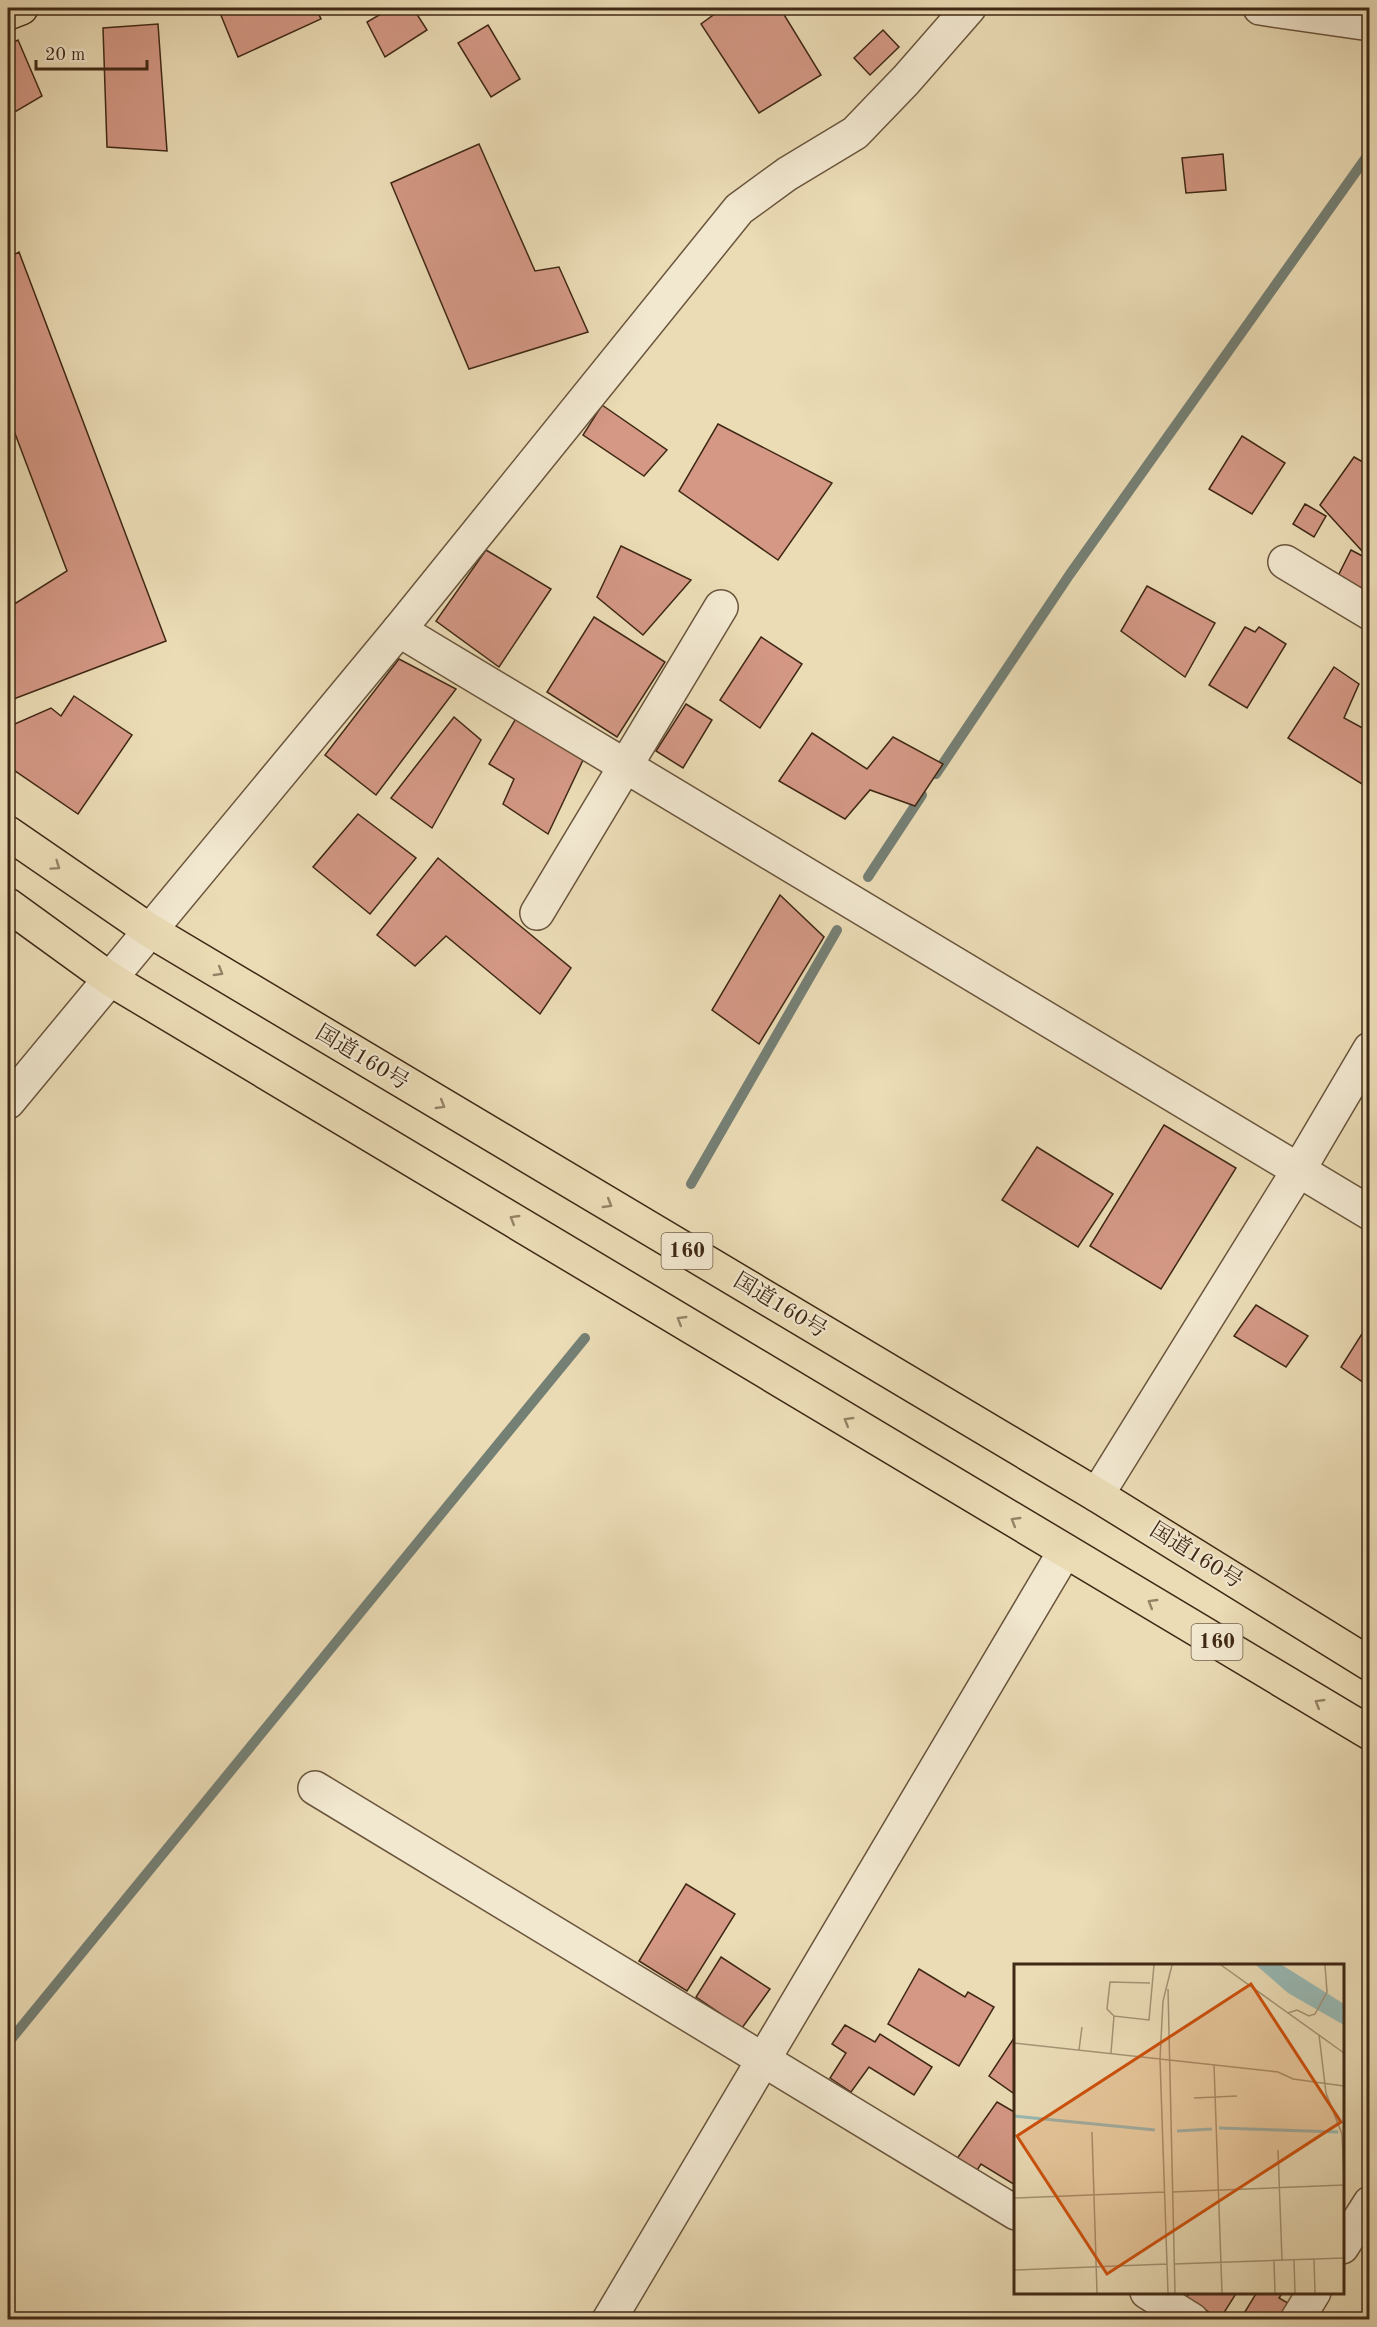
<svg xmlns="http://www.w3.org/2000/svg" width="1377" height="2327" viewBox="0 0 1377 2327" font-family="'Old Standard TT','Noto Serif JP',serif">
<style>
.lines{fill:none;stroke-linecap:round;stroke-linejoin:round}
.stream{stroke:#758075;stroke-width:10}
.building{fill:#d49885;stroke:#3f2814;stroke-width:1.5}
.minor-casing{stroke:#6a553c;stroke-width:36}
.major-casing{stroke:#3f2814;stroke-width:36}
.highway-casing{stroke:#3f2814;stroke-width:36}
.minor{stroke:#f2e8d0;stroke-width:33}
.major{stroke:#ebdcb6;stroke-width:33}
.highway{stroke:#ebdcb6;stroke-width:33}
.oneway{stroke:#958265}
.labels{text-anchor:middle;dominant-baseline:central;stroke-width:4.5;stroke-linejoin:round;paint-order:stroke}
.shield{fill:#f2e8d0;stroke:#75624c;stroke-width:1.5}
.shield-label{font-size:21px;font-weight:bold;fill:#3f2814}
.street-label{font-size:22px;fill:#3f2814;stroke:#f2e8d0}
.inset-river{fill:none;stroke:#99bab5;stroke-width:3}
.inset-road{fill:none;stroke:#a69475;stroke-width:1.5}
.view{fill:#cf520d;fill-opacity:0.15;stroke:#cf520d;stroke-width:3}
.inset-edge{fill:none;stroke:#3f2814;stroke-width:3}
</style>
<rect width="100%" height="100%" fill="#ebdcb6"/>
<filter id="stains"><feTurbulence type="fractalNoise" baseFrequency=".00333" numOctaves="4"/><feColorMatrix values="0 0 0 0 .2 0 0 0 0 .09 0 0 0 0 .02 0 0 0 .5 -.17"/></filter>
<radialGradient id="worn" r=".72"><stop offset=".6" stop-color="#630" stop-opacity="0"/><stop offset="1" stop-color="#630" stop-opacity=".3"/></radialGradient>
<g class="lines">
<g class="stream">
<path d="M936,774L1070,574L1370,152"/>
<path d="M868,877L922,795"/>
<path d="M691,1184L837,930"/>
<path d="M8,2043L585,1338"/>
</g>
</g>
<g class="building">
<path d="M218,8H316L321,19L238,57Z"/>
<path d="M391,8H413L427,30L385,57L367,22Z"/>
<path d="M723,8H780L821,75L759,113L701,24Z"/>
<path d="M158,24L167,151L107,147L103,28Z"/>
<path d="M488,25L520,79L491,97L458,43Z"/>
<path d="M883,30L899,47L870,75L854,58Z"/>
<path d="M18,40L42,96L8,116V45Z"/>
<path d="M479,144L535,271L559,267L588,332L469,369L391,183Z"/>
<path d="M1223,154L1226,190L1186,193L1182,158Z"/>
<path d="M19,252L166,641L11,700L8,690V608L67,571L8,415V258Z"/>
<path d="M602,405L667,450L644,476L583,435Z"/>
<path d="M718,424L832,483L778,560L679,491Z"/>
<path d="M1242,436L1285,463L1252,514L1209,489Z"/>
<path d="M1354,457L1370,466V538L1362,551L1320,505Z"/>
<path d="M1305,504L1326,516L1314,537L1293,524Z"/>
<path d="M621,546L691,580L643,635L597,597Z"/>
<path d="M486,550L551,589L499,667L436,621Z"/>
<path d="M1351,550L1370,560V582L1365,591L1338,576Z"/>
<path d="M1147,586L1215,623L1185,677L1121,631Z"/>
<path d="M594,617L665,662L617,737L547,692Z"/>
<path d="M1245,627L1255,632L1259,627L1286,644L1247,708L1209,685Z"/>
<path d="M761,637L802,664L760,728L720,700Z"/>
<path d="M399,659L456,689L376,795L325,755Z"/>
<path d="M1334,667L1359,684L1344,718L1370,732V789L1288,738Z"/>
<path d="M74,696L132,735L78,814L8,766V730L10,726L51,708L61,716Z"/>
<path d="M686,704L712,720L683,768L656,751Z"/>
<path d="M518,715L584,758L548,834L503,804L514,779L489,764Z"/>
<path d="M454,717L481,740L432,828L391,798Z"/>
<path d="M812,733L867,769L893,737L943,764L915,806L870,790L845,819L779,781Z"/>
<path d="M358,814L416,858L370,914L313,867Z"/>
<path d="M438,858L571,968L540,1014L446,936L415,966L377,935Z"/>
<path d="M780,895L824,937L759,1044L712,1010Z"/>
<path d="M1164,1125L1236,1168L1161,1289L1090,1246Z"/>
<path d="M1037,1147L1113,1194L1078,1247L1002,1200Z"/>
<path d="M1256,1305L1308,1336L1286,1367L1234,1336Z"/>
<path d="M1370,1321V1387L1341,1367Z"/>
<path d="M686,1884L735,1914L687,1991L639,1961Z"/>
<path d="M721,1957L770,1989L742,2028L696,1997Z"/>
<path d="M919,1969L965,1997L968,1992L994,2007L959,2066L888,2024Z"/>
<path d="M845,2025L875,2042L880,2034L932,2067L914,2095L869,2067L851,2092L830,2078L846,2053L832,2044Z"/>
<path d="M1016,2035V2095L989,2076Z"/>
<path d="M997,2102L1016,2113L1015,2185L981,2164L976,2172L956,2160Z"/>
<path d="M1190,2292H1237L1220,2319L1186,2298Z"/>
<path d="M1257,2292H1283L1279,2298L1293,2306L1284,2320H1240Z"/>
</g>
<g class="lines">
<defs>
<g id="minor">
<path d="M1260,8L1370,24"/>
<path d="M1285,562L1370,613"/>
<path d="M399,630L1370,1213"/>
<path d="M537,913L721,607"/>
<path d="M8,1102L399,630L739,209L787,174L855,133L906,80L969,8"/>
<path d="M1097,1495L1298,1171L1370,1049"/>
<path d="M315,1788L1016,2213"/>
<path d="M1342,2247L1370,2203"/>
<path d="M1147,2292L1192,2320"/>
<path d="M609,2320L1065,1551"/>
<path d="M1297,2320L1314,2292"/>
</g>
<path id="major" d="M8,13L21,8"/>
<g id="highway">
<path d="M8,833L149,930L1097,1495L1370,1664"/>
<path d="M8,905L110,979L1370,1733"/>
</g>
</defs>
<use href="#minor" class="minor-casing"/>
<use href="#major" class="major-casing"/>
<use href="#highway" class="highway-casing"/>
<use href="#minor" class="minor"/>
<use href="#major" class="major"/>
<use href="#highway" class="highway"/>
</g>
<defs><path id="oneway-chevron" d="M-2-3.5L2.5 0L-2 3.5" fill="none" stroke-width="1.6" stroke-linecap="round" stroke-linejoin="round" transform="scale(1.5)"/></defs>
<g class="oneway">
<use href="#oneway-chevron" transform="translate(56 866) rotate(35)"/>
<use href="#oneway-chevron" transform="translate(219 972) rotate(31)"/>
<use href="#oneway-chevron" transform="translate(441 1105) rotate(31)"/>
<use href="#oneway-chevron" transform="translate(608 1204) rotate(31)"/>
<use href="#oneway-chevron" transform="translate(514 1219) rotate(-149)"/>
<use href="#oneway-chevron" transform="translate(681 1320) rotate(-149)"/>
<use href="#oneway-chevron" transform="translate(848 1421) rotate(-149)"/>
<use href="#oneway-chevron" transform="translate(1015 1521) rotate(-149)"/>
<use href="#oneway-chevron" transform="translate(1152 1603) rotate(-149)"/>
<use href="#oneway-chevron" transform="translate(1319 1703) rotate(-149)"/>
</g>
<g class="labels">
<g class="shield">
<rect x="661.5" y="1233" width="51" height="36" rx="4.5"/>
<rect x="1191.5" y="1624" width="51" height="36" rx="4.5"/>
</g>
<g class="shield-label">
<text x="687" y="1251">160</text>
<text x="1217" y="1642">160</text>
</g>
<g class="street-label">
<text transform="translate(362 1058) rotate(31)">国道160号</text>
<text transform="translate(780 1306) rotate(31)">国道160号</text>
<text transform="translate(1196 1556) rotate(32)">国道160号</text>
</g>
</g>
<g transform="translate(1014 1964)">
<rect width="330" height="330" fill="#ebdcb6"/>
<path d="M242,1H268L330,40V61L274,29Z" fill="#99bab5"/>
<path class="inset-river" d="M0,152L141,166M205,164L324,168M163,167L198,165"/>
<path class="inset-road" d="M207,1L330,89M154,25L161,329M274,49L283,46L295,52L301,50L313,28L311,1M100,52L93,45L96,18L136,19M305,71L312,129L328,170L330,215M0,79L264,108L279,115L330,122M65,86L68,63M97,89L100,52L135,56L140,1M200,101L208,329M180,134L223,132M78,168L83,329M264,186L268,296M158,228L330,221M0,234L151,228M300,295L301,329M280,296L281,329M260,297L261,329M160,300L330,294M0,306L153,300M154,329L146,95L149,37L158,1"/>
<path class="view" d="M237,20L327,158L93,310L3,172Z"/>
<rect width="330" height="330" class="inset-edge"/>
</g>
<rect width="1377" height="2327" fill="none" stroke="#ebdcb6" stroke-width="30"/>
<rect x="9" y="9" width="1359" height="2309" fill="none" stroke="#3f2814" stroke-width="3"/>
<rect x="15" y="15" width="1347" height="2297" fill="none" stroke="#3f2814" stroke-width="1.5"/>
<path d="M36 60v9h111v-9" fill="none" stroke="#3f2814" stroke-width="3"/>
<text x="45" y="60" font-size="18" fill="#3f2814" stroke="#f2e8d0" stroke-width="4.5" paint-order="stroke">20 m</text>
<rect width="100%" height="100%" filter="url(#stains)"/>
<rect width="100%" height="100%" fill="url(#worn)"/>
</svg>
